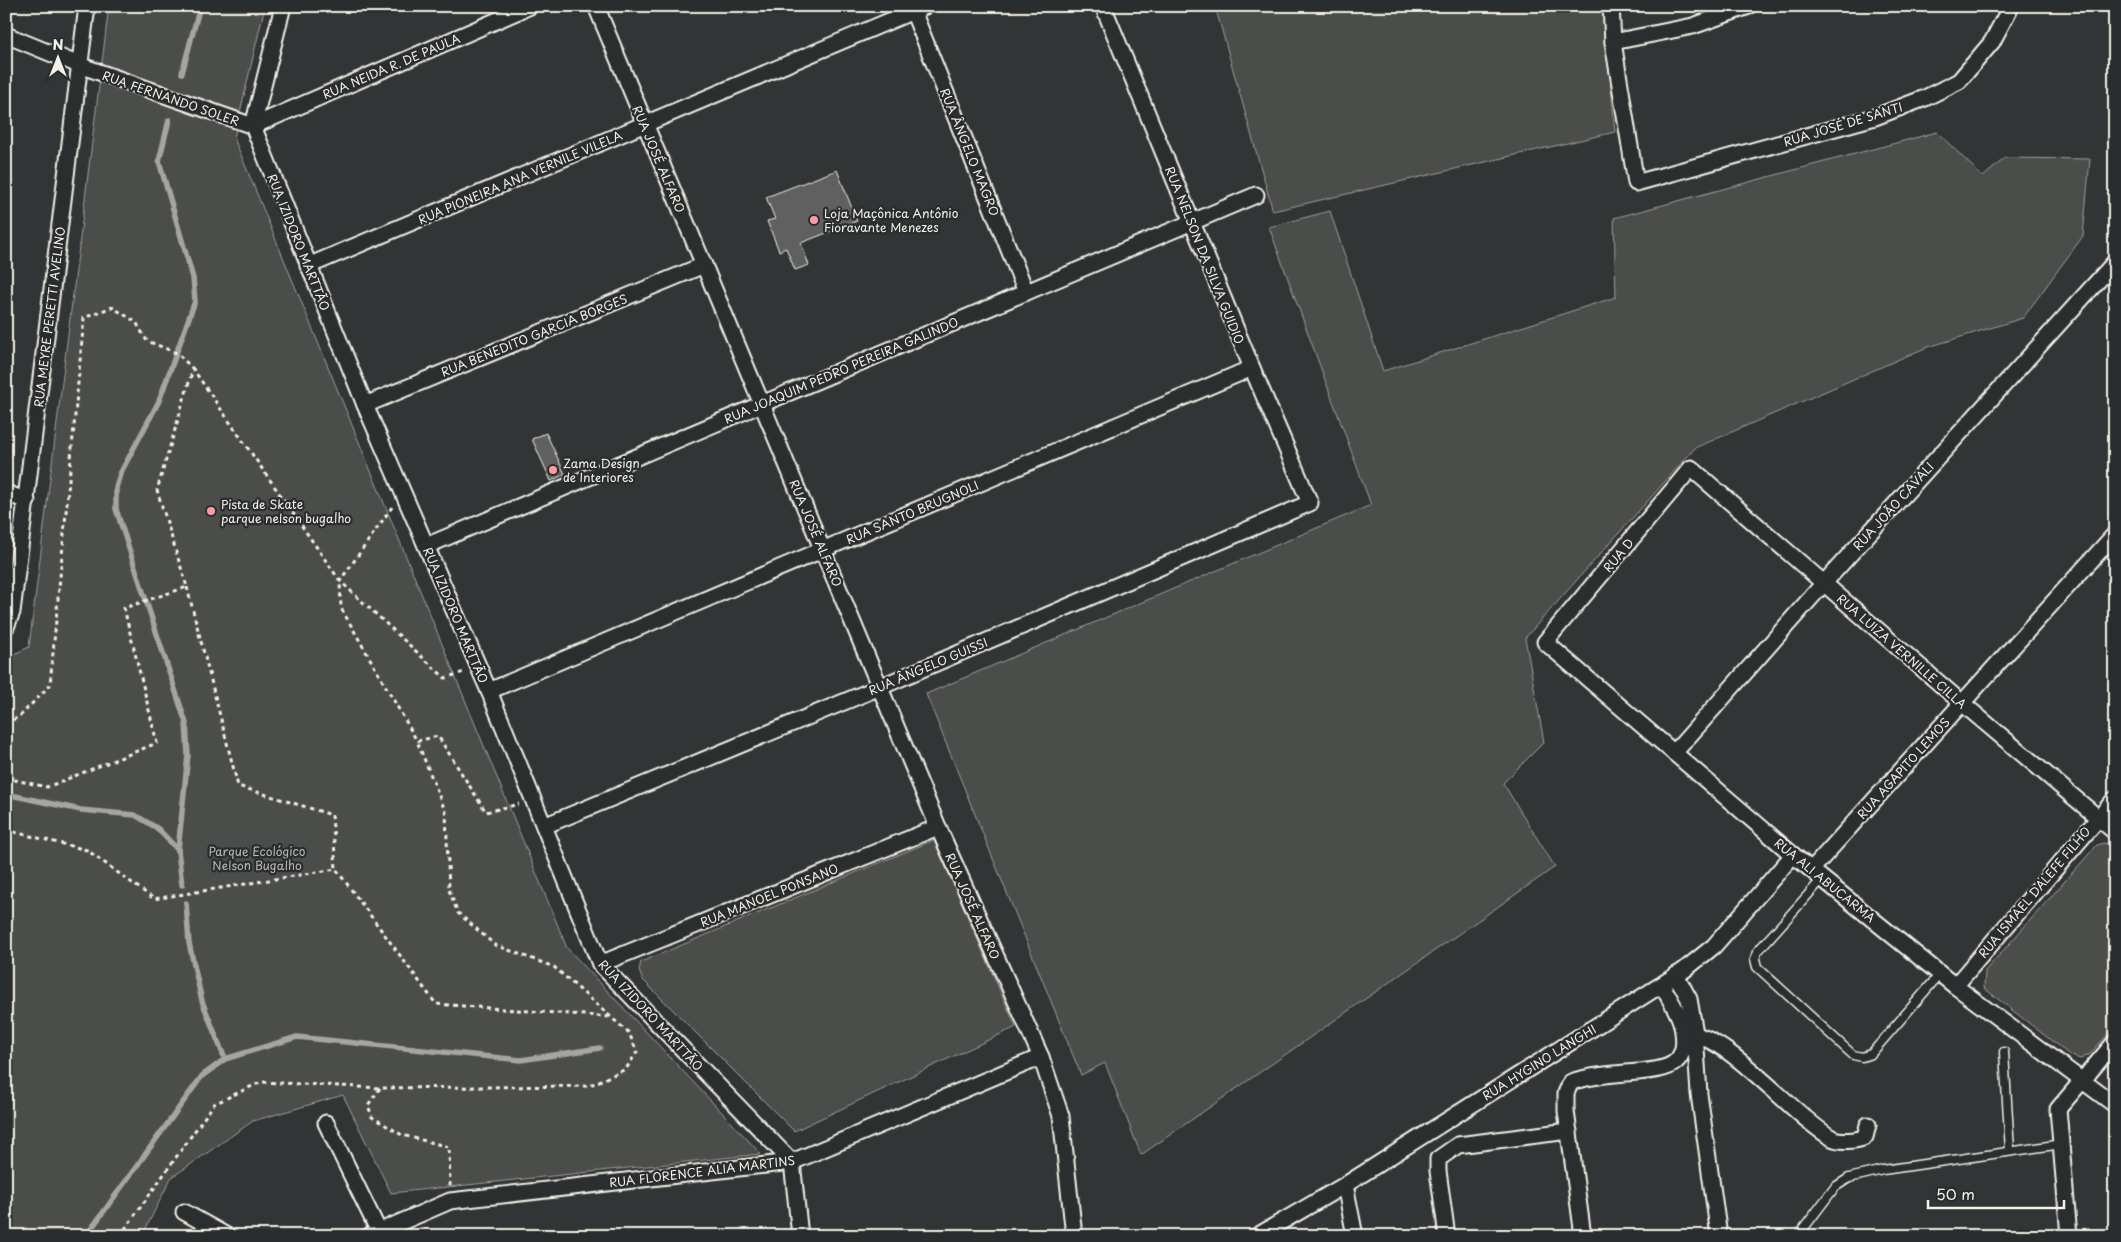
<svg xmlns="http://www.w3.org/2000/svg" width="2121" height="1242" viewBox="0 0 2121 1242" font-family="'Playpen Sans',sans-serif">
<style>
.green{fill:#4b4d4c;stroke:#a09f9a}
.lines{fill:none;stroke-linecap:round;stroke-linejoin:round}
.stream{stroke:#a6a5a0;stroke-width:5.5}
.building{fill:#5f605f;stroke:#f4f1e8}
.lane-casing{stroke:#f4f1e8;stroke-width:11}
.street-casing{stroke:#f4f1e8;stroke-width:19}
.path{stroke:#f4f1e8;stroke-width:3;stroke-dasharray:4 4;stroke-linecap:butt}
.lane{stroke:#2a2d2e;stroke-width:8}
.street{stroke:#2a2d2e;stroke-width:15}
.poi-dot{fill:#ff9aa2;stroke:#2a2d2e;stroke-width:2}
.labels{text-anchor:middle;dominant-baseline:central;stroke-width:4.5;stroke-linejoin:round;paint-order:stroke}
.street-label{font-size:12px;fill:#f4f1e8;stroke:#2a2d2e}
.poi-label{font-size:12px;fill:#f4f1e8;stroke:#2a2d2e;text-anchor:start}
.park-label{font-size:12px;fill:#b9b8b1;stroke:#2a2d2e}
</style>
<rect width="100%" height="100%" fill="#323535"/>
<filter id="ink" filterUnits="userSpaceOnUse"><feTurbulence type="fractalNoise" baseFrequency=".02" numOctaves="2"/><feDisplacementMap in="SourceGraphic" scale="10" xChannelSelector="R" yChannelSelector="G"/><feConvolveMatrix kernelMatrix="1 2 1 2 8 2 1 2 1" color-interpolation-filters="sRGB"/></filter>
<g filter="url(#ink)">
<g class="green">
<path d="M109,6H265L234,138L567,948L761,1154L391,1193L343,1095L253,1121L171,1178L142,1236H6V658L29,647Z"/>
<path d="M1215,6H1604L1615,132L1273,211Z"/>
<path d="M1937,132L1983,177L2005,158L2090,159L2083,236L2023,318L1925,348L1695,448L1525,638L1544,742L1503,783L1555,867L1141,1155L1105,1063L1081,1075L926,694L1371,505L1269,227L1330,211L1383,371L1616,297L1614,218Z"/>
<path d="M934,840L1016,1027L794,1131L642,979L639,970L641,962Z"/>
<path d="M2104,843L2115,846V1026L2090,1054L2081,1059L2071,1056L1984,988L1985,971L2097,845Z"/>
</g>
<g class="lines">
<g class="stream">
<path d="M182,73L200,6"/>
<path d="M169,120L159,161L193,278L195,301L159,401L120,474L116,488V509L186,723L188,755L178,850L182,885"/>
<path d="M6,794L81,810L135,815L157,828L178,850"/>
<path d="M186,903L189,943L202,1001L225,1059"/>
<path d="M86,1236L202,1076L225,1059L297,1037L521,1060L600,1048"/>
</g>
</g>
<g class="building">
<path d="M837,170L857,221L801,243L809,265L795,270L786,248L779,251L767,221L775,219L766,197Z"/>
<path d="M546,433L565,474L551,481L532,439Z"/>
</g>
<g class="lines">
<defs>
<g id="lane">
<path d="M1823,878L1757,952L1755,959L1757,967L1853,1055L1862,1057L1871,1054L1940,974"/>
<path d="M2004,1052L2010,1151"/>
<path d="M1798,1236L1835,1187L1849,1178L1883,1170L2062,1144"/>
</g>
<g id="street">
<path d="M283,6L253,126L365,405L489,691L600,964L792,1162L800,1236"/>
<path d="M596,6L938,827L1041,1057L1061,1116L1074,1236"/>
<path d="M1611,6L1613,42L1636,183L1875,117L1925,98L1959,81L1992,42L2011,6"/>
<path d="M913,11L1026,292"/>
<path d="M6,35L79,65L253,126"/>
<path d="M1613,42L1693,26L1749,6"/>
<path d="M253,126L530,6"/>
<path d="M308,266L925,6"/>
<path d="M365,405L704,265"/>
<path d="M6,493L27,501"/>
<path d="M426,546L1256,195"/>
<path d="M6,627L12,612L87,6"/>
<path d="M489,691L1252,368"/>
<path d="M1674,753L1824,583L2115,262"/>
<path d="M544,826L880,687L1310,503L1252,368L1103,6"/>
<path d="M2115,832L1962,703L1691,468L1545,642L1793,855L1955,986L2115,1105"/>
<path d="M1812,869L2115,534"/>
<path d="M600,964L938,827"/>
<path d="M1676,975L1689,999L1695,1033L1699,1094L1719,1236"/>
<path d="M1955,986L2115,799"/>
<path d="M1687,1034C1725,1032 1795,1118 1832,1138C1839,1142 1858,1141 1865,1137L1868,1125"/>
<path d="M326,1123L381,1236"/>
<path d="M1345,1185L1355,1236"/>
<path d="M184,1212L227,1236"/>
<path d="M369,1236L450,1201L792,1162L1041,1057"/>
<path d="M1257,1236L1345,1185L1683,971L1714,946L1793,855"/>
<path d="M1447,1236L1438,1171V1159L1458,1145L1569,1131"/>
<path d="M1583,1236L1566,1111V1093L1571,1082C1593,1075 1616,1074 1639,1072C1649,1071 1660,1070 1669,1066C1687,1058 1685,1038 1681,1022C1677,1009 1668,997 1662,985"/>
<path d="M2069,1236L2058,1109L2115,1042"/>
</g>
</defs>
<use href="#lane" class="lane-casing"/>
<use href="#street" class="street-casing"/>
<g class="path">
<path d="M392,507L340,581L445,678L464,672"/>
<path d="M187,587L238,786L332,815L336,869"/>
<path d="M6,724L20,716L50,685L84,318L112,307L136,322L147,341L177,353L193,369"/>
<path d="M6,778L47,787L157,743L124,608L187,587L157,490L193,369L340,581L341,608L417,741L438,736L486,812L519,804"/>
<path d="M6,830L87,850L154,899L336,869L436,1004L610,1017"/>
<path d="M380,1088L368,1105L372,1117L402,1135L449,1147L450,1186"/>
<path d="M120,1236L214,1104L261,1082L380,1088L588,1086L626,1069L637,1052L629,1033L554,967L495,945L458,913L449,890L446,813L417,741"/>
</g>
<use href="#lane" class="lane"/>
<use href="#street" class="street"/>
</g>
</g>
<g class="poi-dot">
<circle cx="814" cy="220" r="5"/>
<circle cx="553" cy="470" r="5"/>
<circle cx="211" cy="511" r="5"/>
</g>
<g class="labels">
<g class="street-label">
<text transform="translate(391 66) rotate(-23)">RUA NEIDA R. DE PAULA</text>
<text transform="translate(171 98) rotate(19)">RUA FERNANDO SOLER</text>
<text transform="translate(1843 124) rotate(-17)">RUA JOSÉ DE SANTI</text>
<text transform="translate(970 152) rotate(68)">RUA ÂNGELO MAGRO</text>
<text transform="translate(659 159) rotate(67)">RUA JOSÉ ALFARO</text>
<text transform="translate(520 177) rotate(-23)">RUA PIONEIRA ANA VERNILE VILELA</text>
<text transform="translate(299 242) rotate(68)">RUA IZIDORO MARTTÃO</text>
<text transform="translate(1205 255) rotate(68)">RUA NELSON DA SILVA GUIDIO</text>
<text transform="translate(49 317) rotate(-83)">RUA MEYRE PERETTI AVELINO</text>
<text transform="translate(534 335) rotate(-22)">RUA BENEDITO GARCIA BORGES</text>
<text transform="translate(841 370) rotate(-23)">RUA JOAQUIM PEDRO PEREIRA GALINDO</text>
<text transform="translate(1893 506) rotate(-48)">RUA JOÃO CAVALI</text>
<text transform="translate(912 512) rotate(-23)">RUA SANTO BRUGNOLI</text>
<text transform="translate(816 533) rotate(67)">RUA JOSÉ ALFARO</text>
<text transform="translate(1618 555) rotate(-50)">RUA D</text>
<text transform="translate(456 615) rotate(67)">RUA IZIDORO MARTTÃO</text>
<text transform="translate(1902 651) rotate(41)">RUA LUIZA VERNILLE CILLA</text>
<text transform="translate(928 666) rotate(-23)">RUA ÂNGELO GUISSI</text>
<text transform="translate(1903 768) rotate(-48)">RUA AGAPITO LEMOS</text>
<text transform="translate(1825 880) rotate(39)">RUA ALI ABUCARMA</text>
<text transform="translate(2034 892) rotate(-50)">RUA ISMAEL DALEFE FILHO</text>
<text transform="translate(769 895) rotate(-22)">RUA MANOEL PONSANO</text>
<text transform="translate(973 906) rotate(66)">RUA JOSÉ ALFARO</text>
<text transform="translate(651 1015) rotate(47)">RUA IZIDORO MARTTÃO</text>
<text transform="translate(1539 1062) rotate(-32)">RUA HYGINO LANGHI</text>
<text transform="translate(702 1171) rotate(-7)">RUA FLORENCE ALIA MARTINS</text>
</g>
<g class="poi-label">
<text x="824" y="213">Loja Maçônica Antônio<tspan x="824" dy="14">Fioravante Menezes</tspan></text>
<text x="563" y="463">Zama Design<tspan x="563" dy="14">de Interiores</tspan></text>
<text x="221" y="504">Pista de Skate<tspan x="221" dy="14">parque nelson bugalho</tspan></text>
</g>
<g class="park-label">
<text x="257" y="851">Parque Ecológico<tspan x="257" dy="14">Nelson Bugalho</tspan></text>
</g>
</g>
<rect width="2121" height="1242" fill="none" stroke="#2a2d2e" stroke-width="25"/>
<rect x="12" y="12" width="2096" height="1217" fill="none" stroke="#f4f1e8" stroke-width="2" filter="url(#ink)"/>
<g transform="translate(58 58)" stroke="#2a2d2e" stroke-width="4" paint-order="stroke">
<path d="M0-4L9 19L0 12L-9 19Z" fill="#f4f1e8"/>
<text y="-8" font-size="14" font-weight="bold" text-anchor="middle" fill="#f4f1e8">N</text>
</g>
<path d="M1928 1200v8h136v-8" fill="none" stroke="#f4f1e8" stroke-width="2.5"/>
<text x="1936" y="1200" font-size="15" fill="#f4f1e8" stroke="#2a2d2e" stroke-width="4" paint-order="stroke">50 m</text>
</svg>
